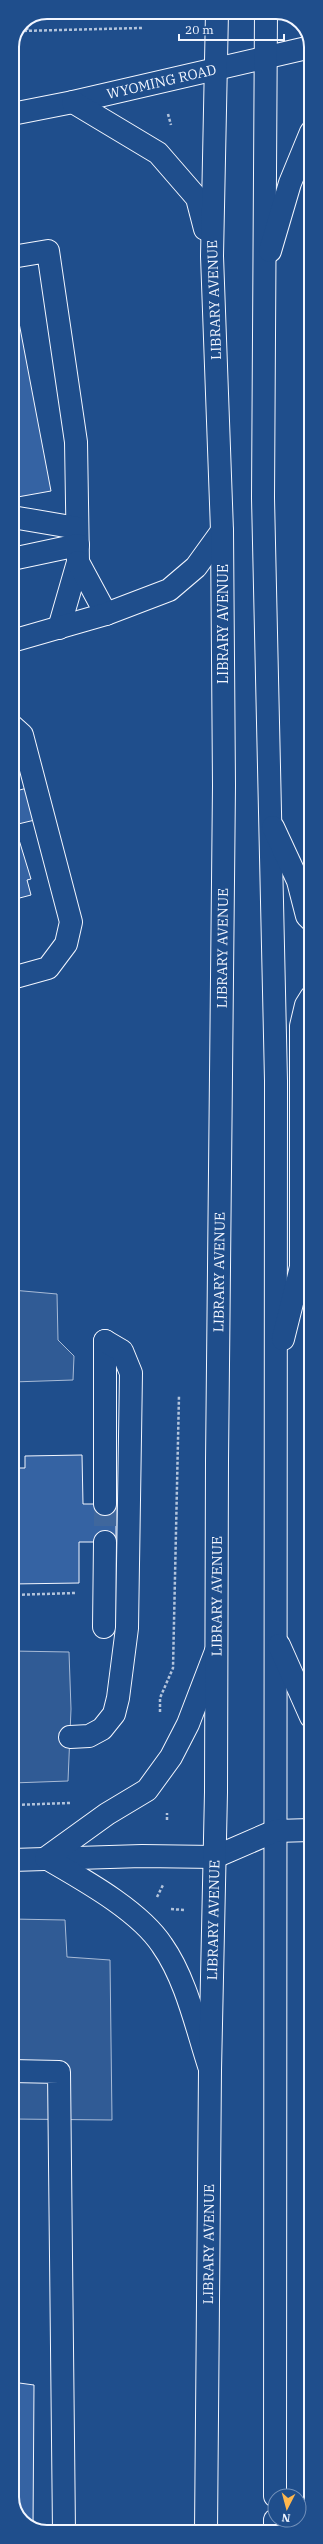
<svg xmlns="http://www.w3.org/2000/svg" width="323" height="2544" viewBox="0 0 323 2544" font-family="'IBM Plex Serif',serif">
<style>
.parking{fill:#305b95;stroke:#a8bbd7}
.building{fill:#3563a3;stroke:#f2f6ff}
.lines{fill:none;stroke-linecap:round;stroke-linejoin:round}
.minor-tunnel{stroke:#3f679d;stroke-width:22;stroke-dasharray:22 11;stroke-linecap:butt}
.minor-casing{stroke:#f2f6ff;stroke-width:24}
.major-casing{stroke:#f2f6ff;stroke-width:24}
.path{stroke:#b3c4dc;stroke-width:2.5;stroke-dasharray:3 2;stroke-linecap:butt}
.minor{stroke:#1f4e8c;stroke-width:22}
.major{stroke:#1f4e8c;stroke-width:22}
.labels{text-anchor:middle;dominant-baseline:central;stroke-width:3;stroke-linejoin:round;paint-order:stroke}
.street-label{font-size:14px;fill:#f2f6ff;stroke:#1f4e8c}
.rim{fill:none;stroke:#f2f6ff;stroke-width:2}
</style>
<rect width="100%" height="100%" fill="#1f4e8c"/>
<g class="parking">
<path d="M12,1290L57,1294L58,1340L74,1356L73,1380L12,1382Z"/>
<path d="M12,1651L69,1652L71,1709L68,1781L12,1783Z"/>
<path d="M12,1919L65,1920L67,1957L110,1960L112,2120L12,2119Z"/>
</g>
<g class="building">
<path d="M12,286L51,491L12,498Z"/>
<path d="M31,787L39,819L14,825L12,792Z"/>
<path d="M12,817L31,879L27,880L31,895L12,900Z"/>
<path d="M82,1455L83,1504H116V1542H79V1583L12,1584V1468H25V1456Z"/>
<path d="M12,2382L34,2385L33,2527L22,2521L12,2499Z"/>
</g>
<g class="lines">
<path class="minor-tunnel" d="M105,1504V1542"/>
<defs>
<g id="minor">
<path id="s1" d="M12,114L73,102L311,47"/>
<path d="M12,257L48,251L76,442L78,562L59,628"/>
<path d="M12,519L18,518L77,528"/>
<path d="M12,559L78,545"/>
<path d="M78,562L106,614"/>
<path d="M12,641L106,614L169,590L196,567L222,531"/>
<path d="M12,726L22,735L71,922L66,944L48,968L12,978"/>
<path d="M105,1504V1341"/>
<path d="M104,1627L105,1542"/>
<path d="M70,1737L89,1736L102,1729L114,1714L118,1698L127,1628L131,1373L122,1351L105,1341"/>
<path d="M12,1860L142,1856L215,1857"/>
<path d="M209,2066C196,2026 186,1979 162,1945C139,1910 82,1879 46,1858L107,1814L147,1790L171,1757L188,1724L216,1651"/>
<path d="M12,2071L59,2072L64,2532"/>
</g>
<g id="major">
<path d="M266,12L263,498L276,1081L275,2496"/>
<path d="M73,102L158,153L197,198L205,229"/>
<path d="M270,251L290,183L311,132"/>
<path d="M273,827L298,881L307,916L311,920"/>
<path d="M283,1339L301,1267V1026L306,1005L311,997"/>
<path d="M279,1645L311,1717"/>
<path d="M215,1857L275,1831L311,1830"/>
<path id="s2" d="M206,2532L210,2070L216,1792L217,1461L224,785L222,531L212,256L217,12"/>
<path d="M275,2532V2520"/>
</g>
</defs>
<use href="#minor" class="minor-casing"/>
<use href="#major" class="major-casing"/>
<g class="path">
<path d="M27,30L29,20"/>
<path d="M19,31L142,28"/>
<path d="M168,114L171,125"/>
<path d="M12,1595L75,1593"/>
<path d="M160,1712V1698L173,1668L179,1395"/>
<path d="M12,1805L70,1803"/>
<path d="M167,1820V1813"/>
<path d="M157,1897L163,1885"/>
<path d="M171,1909L184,1910"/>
</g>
<use href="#minor" class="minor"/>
<use href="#major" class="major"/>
</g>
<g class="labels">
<g class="street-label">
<text stroke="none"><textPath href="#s1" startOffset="153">WYOMING ROAD</textPath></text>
<text transform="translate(214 300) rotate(-92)">LIBRARY AVENUE</text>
<text transform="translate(223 624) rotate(-90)">LIBRARY AVENUE</text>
<text stroke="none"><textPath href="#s2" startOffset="1584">LIBRARY AVENUE</textPath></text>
<text stroke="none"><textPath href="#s2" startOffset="1260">LIBRARY AVENUE</textPath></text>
<text stroke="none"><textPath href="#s2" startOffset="936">LIBRARY AVENUE</textPath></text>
<text stroke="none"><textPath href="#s2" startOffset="612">LIBRARY AVENUE</textPath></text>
<text stroke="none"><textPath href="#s2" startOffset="288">LIBRARY AVENUE</textPath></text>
</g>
</g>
<path d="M0 0H323V2544H0ZM47 19H276A28 28 0 0 1 304 47V2497A28 28 0 0 1 276 2525H47A28 28 0 0 1 19 2497V47A28 28 0 0 1 47 19Z" fill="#1f4e8c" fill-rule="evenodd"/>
<path class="rim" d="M47 19H276A28 28 0 0 1 304 47V2497A28 28 0 0 1 276 2525H47A28 28 0 0 1 19 2497V47A28 28 0 0 1 47 19Z"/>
<g transform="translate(287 2508) rotate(186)"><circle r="19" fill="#1f4e8c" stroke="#7391ba"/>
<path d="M0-3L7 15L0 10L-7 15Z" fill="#ffb74d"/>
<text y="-6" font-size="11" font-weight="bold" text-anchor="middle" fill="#f2f6ff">N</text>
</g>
<path d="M179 34v6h105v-6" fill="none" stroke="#f2f6ff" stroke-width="2"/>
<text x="185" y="34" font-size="12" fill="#f2f6ff" stroke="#1f4e8c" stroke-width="3" paint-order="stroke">20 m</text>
</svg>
